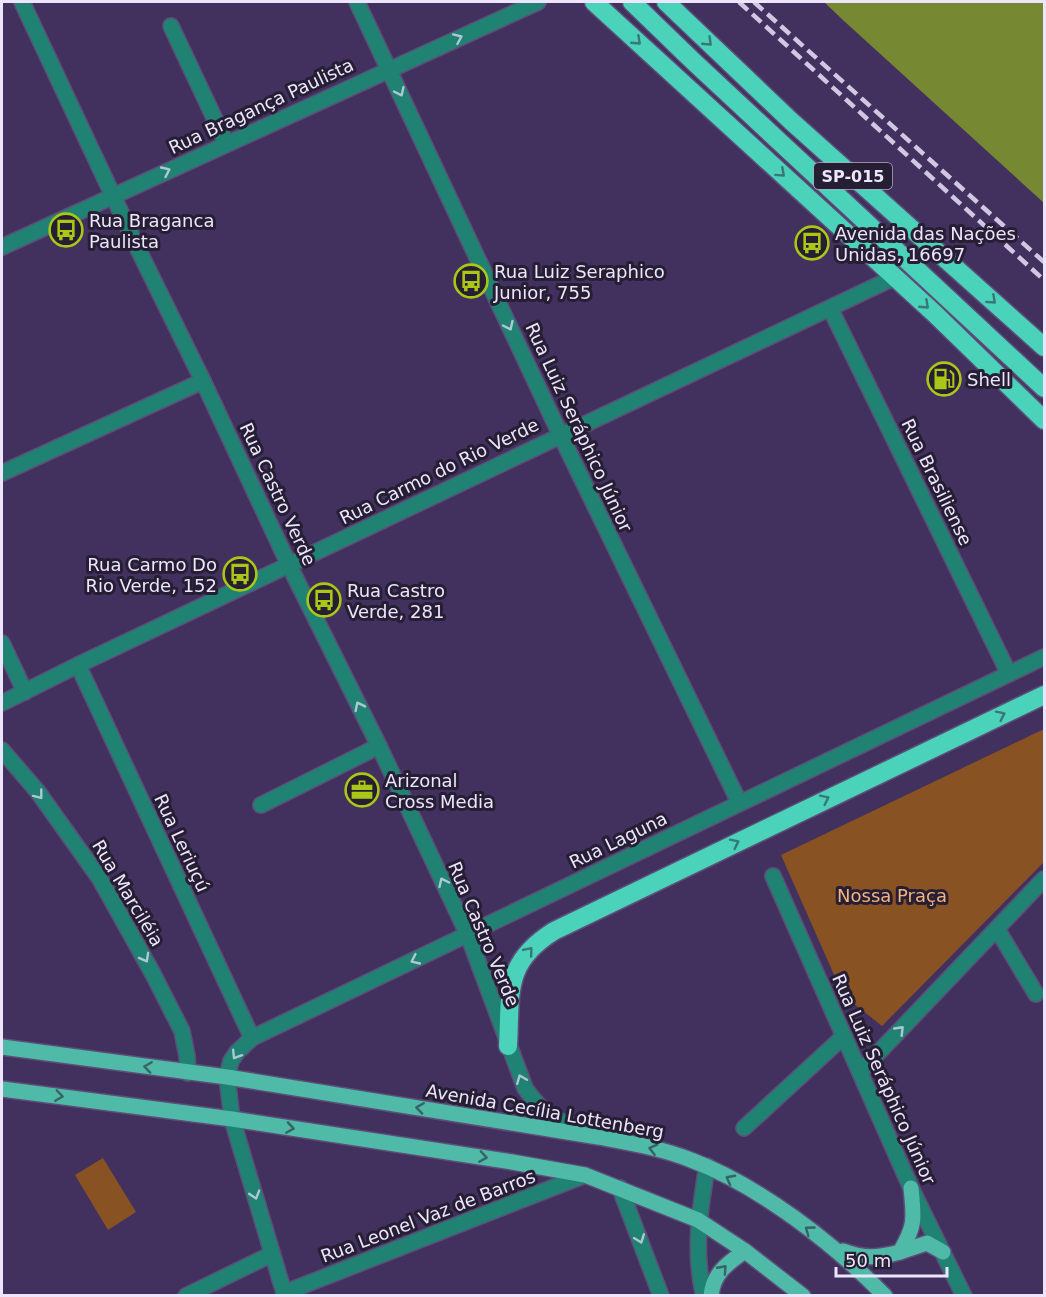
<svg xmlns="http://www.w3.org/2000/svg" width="1046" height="1297" viewBox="0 0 1046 1297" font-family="'DejaVu Sans',sans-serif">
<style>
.green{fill:#885222}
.water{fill:#768831}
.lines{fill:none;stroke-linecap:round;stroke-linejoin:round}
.minor-casing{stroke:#5d4e78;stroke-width:18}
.major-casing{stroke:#5d4e78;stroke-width:18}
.highway-casing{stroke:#5d4e78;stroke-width:21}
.minor{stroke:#1f8273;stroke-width:15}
.major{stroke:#4ebaa7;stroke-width:15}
.highway{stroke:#4ad2bb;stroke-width:18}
.rail{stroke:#d0c7e2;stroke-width:4.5;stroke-dasharray:12 6;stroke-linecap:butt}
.oneway{stroke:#aec7d3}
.oneway2{stroke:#387877}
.oneway3{stroke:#386467}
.labels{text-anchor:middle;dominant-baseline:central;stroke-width:6;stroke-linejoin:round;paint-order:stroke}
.shield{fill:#261e33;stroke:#b1a9c0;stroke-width:1.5}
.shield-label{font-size:16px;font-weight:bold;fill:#ece5fc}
.street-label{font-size:18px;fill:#ece5fc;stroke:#261e33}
.poi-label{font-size:18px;fill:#ece5fc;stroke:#261e33;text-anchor:start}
.park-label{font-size:18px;fill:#f5b37e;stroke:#261e33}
</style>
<rect width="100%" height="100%" fill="#42315f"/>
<g class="green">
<path d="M1044,729V862L882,1026L843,995L781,855Z"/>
<path d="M103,1158L136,1212L108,1230L75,1175Z"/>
</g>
<path class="water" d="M824,2H1044V203L844,21Z"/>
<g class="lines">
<defs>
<g id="minor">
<path d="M22,2L138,249L203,381L289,565L379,746L468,935L525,1088C543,1114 555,1120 584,1131"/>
<path d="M357,2L560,434L739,802"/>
<path d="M171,26L226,143"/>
<path d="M2,247L538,2"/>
<path d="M830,308L1009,674"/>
<path d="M2,473L203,381"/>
<path d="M2,643L25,692"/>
<path d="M78,665L252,1038"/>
<path d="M2,703L78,665L895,277"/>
<path d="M2,750L38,792L100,879L153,974L182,1031L187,1056L188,1073"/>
<path d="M261,805L379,746"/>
<path d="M773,876L911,1188L964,1296"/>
<path d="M997,929L1036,994"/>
<path d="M860,1072L1044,879"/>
<path d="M744,1128L844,1036"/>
<path d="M620,1188L661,1296"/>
<path d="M284,1293L585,1175"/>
<path d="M186,1296L272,1254"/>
<path d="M285,1296L232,1119L227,1077L231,1061L237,1052L252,1038L1044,657"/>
<path d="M704,1296C693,1252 700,1209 707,1166"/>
</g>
<g id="major">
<path d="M2,1047L227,1077L598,1137C629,1143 661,1148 691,1160C760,1186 833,1243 885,1296"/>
<path d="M2,1089L232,1119L512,1162L585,1175L698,1220L745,1251L803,1296"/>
<path d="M843,1251C864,1259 878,1258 900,1252C916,1225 914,1218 911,1188"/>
<path d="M900,1252L927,1243L943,1252"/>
<path d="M711,1296C713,1273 728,1263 745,1251"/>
</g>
<g id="highway">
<path d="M594,2L934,313L1044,420"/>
<path d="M632,2L694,62L1044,388"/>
<path d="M666,2L791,121L1044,347"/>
<path d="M508,1046C511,993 503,963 554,931L1044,695"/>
</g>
</defs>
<use href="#minor" class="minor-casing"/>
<use href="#major" class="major-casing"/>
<use href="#highway" class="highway-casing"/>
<use href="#minor" class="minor"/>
<use href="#major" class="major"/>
<use href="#highway" class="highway"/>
<g class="rail">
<path d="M739,2L1044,280"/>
<path d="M754,2L1044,262"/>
</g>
</g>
<defs><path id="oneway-chevron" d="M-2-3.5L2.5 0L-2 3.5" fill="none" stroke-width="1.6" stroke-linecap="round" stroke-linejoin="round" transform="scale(1.5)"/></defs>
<g class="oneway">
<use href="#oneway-chevron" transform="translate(458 38) rotate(-24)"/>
<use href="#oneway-chevron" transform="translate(400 92) rotate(65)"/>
<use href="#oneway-chevron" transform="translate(166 171) rotate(-25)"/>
<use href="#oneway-chevron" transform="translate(509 326) rotate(65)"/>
<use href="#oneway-chevron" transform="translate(359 706) rotate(-116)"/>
<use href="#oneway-chevron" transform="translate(39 795) rotate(52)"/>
<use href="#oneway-chevron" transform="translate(443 882) rotate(-115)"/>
<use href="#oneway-chevron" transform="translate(145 958) rotate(61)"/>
<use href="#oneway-chevron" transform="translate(415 960) rotate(155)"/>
<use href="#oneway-chevron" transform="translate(900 1030) rotate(-46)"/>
<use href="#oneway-chevron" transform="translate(236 1055) rotate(122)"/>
<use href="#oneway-chevron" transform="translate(521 1079) rotate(-112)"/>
<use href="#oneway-chevron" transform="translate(255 1195) rotate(73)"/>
<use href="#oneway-chevron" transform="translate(640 1239) rotate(69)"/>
</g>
<g class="oneway2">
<use href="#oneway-chevron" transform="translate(637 41) rotate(43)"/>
<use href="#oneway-chevron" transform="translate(708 42) rotate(44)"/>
<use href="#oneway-chevron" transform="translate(781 173) rotate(42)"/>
<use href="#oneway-chevron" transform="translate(992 300) rotate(42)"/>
<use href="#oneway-chevron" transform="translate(925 305) rotate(43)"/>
<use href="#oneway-chevron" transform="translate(1001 715) rotate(-26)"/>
<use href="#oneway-chevron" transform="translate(825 799) rotate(-26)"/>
<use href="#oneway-chevron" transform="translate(735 843) rotate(-26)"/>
<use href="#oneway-chevron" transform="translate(529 951) rotate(-50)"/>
</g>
<g class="oneway3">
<use href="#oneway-chevron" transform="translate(148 1067) rotate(-172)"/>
<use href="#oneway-chevron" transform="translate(59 1096) rotate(8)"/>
<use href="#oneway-chevron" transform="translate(420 1108) rotate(-171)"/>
<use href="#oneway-chevron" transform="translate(290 1128) rotate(9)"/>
<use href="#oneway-chevron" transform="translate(653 1149) rotate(-166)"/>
<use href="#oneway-chevron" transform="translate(483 1157) rotate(9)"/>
<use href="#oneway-chevron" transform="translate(730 1179) rotate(-152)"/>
<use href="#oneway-chevron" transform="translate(809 1230) rotate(-144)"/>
<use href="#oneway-chevron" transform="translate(723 1269) rotate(-48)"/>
</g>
<defs>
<symbol id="bus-ring" viewBox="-11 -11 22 22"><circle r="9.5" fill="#261e33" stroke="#aac717" stroke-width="1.5"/><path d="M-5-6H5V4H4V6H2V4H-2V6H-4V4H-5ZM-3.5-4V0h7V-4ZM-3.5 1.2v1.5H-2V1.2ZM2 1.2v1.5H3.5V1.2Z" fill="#aac717"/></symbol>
<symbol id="fuel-ring" viewBox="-11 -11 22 22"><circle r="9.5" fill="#261e33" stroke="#aac717" stroke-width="1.5"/><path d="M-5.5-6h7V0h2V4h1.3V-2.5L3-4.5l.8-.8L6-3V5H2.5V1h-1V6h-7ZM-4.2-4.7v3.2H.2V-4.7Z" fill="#aac717"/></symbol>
<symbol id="office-ring" viewBox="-11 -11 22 22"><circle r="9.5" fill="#261e33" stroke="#aac717" stroke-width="1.5"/><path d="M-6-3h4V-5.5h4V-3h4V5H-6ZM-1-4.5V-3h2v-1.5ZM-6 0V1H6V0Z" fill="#aac717"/></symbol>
</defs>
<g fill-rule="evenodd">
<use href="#bus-ring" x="47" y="211" width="38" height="38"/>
<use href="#bus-ring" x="793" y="224" width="38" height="38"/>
<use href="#bus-ring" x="452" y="262" width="38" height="38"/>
<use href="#fuel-ring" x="925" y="360" width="38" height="38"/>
<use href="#bus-ring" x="221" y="555" width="38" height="38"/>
<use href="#bus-ring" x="305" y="581" width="38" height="38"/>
<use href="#office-ring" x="343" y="771" width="38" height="38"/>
</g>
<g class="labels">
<rect class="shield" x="814" y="163" width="78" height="26" rx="4.5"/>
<g class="shield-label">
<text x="853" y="176">SP-015</text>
</g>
<g class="street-label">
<text transform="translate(261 106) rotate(-25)">Rua Bragança Paulista</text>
<text transform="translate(579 427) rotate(65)">Rua Luiz Seráphico Júnior</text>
<text transform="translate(439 471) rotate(-26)">Rua Carmo do Rio Verde</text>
<text transform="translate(937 482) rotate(64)">Rua Brasiliense</text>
<text transform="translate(278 494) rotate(65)">Rua Castro Verde</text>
<text transform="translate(618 840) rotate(-26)">Rua Laguna</text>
<text transform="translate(182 843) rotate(65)">Rua Leriuçú</text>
<text transform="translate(128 893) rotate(59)">Rua Marciléia</text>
<text transform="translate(484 934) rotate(67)">Rua Castro Verde</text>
<text transform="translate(884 1079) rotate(66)">Rua Luiz Seráphico Júnior</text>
<text transform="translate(545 1111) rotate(10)">Avenida Cecília Lottenberg</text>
<text transform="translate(428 1216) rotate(-21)">Rua Leonel Vaz de Barros</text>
</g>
<g class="poi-label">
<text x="89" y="220">Rua Braganca<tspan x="89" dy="21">Paulista</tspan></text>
<text x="835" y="233">Avenida das Nações<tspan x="835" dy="21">Unidas, 16697</tspan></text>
<text x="494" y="271">Rua Luiz Seraphico<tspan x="494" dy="21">Junior, 755</tspan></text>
<text x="967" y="379">Shell</text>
<text x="217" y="564" text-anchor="end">Rua Carmo Do<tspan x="217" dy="21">Rio Verde, 152</tspan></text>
<text x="347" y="590">Rua Castro<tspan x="347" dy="21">Verde, 281</tspan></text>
<text x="385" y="780">Arizonal<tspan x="385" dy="21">Cross Media</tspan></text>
</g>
<g class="park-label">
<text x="892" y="895">Nossa Praça</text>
</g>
</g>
<rect width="1046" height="1297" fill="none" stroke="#ece5fc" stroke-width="6"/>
<path d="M836 1267v9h111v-9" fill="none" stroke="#ece5fc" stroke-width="3"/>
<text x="845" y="1267" font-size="18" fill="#ece5fc" stroke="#261e33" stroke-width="4.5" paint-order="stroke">50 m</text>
</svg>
